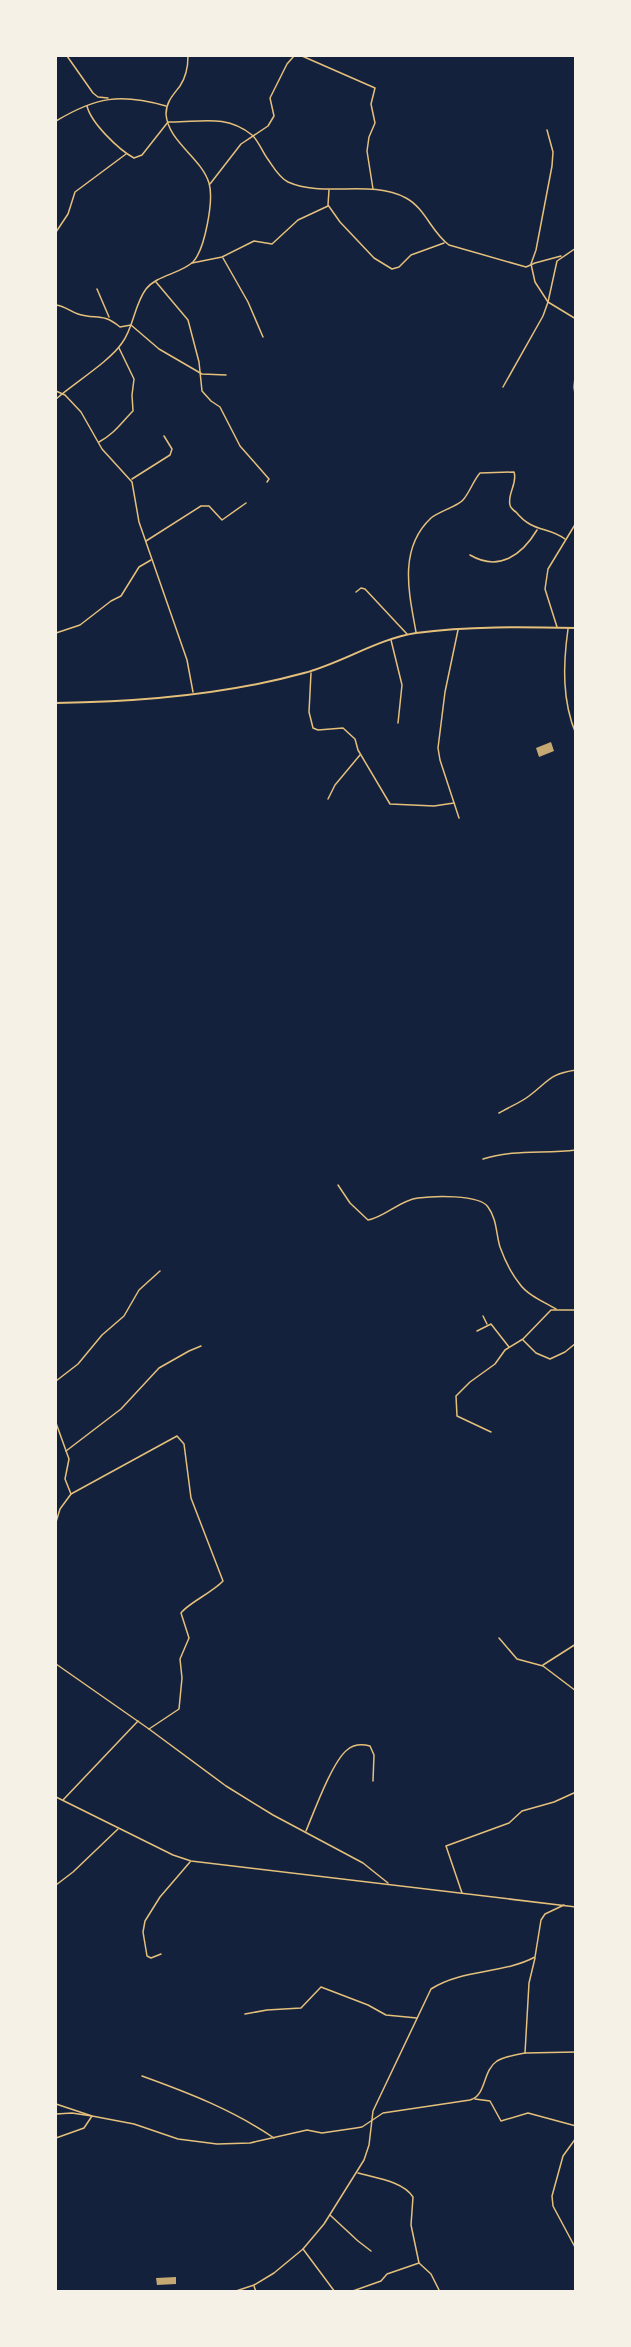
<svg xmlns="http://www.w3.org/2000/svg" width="631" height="2347" viewBox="0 0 631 2347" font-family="'Titillium Web',sans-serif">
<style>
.building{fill:#c6a872}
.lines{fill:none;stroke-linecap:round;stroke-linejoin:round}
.minor{stroke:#e5c07b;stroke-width:1.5}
.secondary{stroke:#e5c07b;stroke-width:2}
</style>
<rect width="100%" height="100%" fill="#14213d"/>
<g class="building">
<path d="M551,742L554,751L539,757L536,748Z"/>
<path d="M176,2277V2284L157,2285L156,2278Z"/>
</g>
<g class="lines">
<g class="minor">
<path d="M67,56L93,93L98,97L108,98"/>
<path d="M302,56L375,88L371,104L375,123L369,137L367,151L373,189"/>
<path d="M87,106C91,123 119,150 134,158L142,155L168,122C198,123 225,113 252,135C258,140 262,151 267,158C273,166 278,177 288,182C324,198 370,179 406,198C425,208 432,233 449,245L526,267L535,263L561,256"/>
<path d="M56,121C96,97 120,93 166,106"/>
<path d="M547,130L553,152L552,166L536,250L531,264L535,282L548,302L576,319"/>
<path d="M210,184L241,144L268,126L274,116L270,98L287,64L294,56"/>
<path d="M329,190L328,205L340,222L374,258L392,269L399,267L411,255L444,243"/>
<path d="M56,232L68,214L75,192L126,154"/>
<path d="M223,258L248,302L263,337"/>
<path d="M192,263L222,257L254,241L272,244L298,220L328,206"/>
<path d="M156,282L188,320L199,362L202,391L211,401L220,407L240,446L269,479L267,482"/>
<path d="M97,289L109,317"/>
<path d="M56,305C65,306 69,311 78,314C96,320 102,312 120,327L131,325L159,349L202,374L226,375"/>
<path d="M576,367L574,387L576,401"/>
<path d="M503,387L543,316L548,302L557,261L576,248"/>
<path d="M56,391L65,395L81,412L102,449L132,482L139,522L187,660L193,692"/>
<path d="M56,399C74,383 109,362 122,343C134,327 134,305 146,289C157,275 180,274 193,262C205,249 214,200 209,183C201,157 168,142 166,114C166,102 173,95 180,86C186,77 188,66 188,56"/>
<path d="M99,442C114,434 121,423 133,411L132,395L134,379L119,348"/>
<path d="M132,479L170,455L172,449L164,436"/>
<path d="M146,541L201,506H209L222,520L246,503"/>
<path d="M470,555C499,572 522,555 537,530"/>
<path d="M356,592L361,588L365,589L407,634"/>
<path d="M557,627L545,589L548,569L576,523"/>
<path d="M568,629C563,665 562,701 576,734"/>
<path d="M458,630L445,692L438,748L440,760L459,818"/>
<path d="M416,632C409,593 398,549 431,518C440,511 458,506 463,500C470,492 473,481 480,473L514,472C518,483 507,494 510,505C510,507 514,511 516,512C533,533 547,526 565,539"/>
<path d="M56,633L80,625L111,601L121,596L139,567L151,560"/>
<path d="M391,640L402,685L398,723"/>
<path d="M311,673L309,712L313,728L318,730L343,728L355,739L358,750L390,804L434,806L454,803"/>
<path d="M328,799L335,785L360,755"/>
<path d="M499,1113C509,1107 520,1103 529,1096C549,1081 549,1074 576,1070"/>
<path d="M483,1159C514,1149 544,1154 576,1150"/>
<path d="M338,1185L350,1203L368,1220C385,1217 400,1200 418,1198C433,1196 479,1194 488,1207C497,1219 496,1234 500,1247C504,1258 511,1273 519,1283C527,1295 544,1302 556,1309"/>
<path d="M483,1316L487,1324"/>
<path d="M477,1331L491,1324L509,1347"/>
<path d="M523,1340L536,1353L550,1359L565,1352L576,1343"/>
<path d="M56,1381L78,1364L102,1335L124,1316L139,1290L160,1271"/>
<path d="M56,1423L69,1459L65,1479L71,1494L60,1509L56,1522"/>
<path d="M491,1432L457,1416L456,1396L470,1382L495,1364L505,1350L523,1339L551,1310H576"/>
<path d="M66,1451L121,1409L159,1368L189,1351L201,1346"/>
<path d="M71,1494L177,1436L184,1444L191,1498L223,1581C213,1592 187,1604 181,1613L189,1638L180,1659L182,1678L179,1709L149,1729"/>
<path d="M499,1638L517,1659L543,1666L576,1691"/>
<path d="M56,1664L149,1729L226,1786L273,1815L363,1863L388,1883"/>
<path d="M543,1665L576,1644"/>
<path d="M56,1797L173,1855L191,1861L576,1907"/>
<path d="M63,1800L138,1721"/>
<path d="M306,1831C314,1812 332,1762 347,1750C354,1744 362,1744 370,1746L374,1755L373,1781"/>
<path d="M56,1885L73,1872L118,1829"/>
<path d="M462,1893L446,1846L509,1823L522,1811L554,1802L576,1792"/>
<path d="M161,1954L151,1958L147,1956L143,1932L145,1921L160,1897L190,1862"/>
<path d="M535,1958L529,1983L525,2053L576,2052"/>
<path d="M245,2014L267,2010L301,2008L321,1987L368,2005L386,2015L417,2018"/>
<path d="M142,2076C189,2093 233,2110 274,2138"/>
<path d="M475,2099L490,2101L501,2121L528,2113L576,2126"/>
<path d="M56,2104L92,2116L134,2124L178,2139L217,2144L250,2143L307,2130L322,2133L356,2128L362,2127L383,2113L470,2100C487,2095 482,2071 497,2061C505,2056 516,2055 525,2053"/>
<path d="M56,2114L72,2113L92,2116L84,2128L56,2138"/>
<path d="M576,2138L563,2156L552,2196L553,2206L576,2249"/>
<path d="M358,2173C375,2178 403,2181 413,2197L411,2225L419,2263L431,2274L440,2292"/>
<path d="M330,2215L358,2241L371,2251"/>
<path d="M303,2249L335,2292"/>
<path d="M254,2286L256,2292"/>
<path d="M233,2292L254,2285L274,2273L303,2249L324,2224L364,2160L369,2145L373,2111L431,1989C462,1969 503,1974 535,1957L541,1920L545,1914L564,1905"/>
<path d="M350,2292L381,2281L387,2274L419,2263"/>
</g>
<path class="secondary" d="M56,703C135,702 228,694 304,673C342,663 377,639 416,633C468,626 523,627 576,628"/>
</g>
<rect width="631" height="2347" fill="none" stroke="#f6f1e7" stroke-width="114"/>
</svg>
